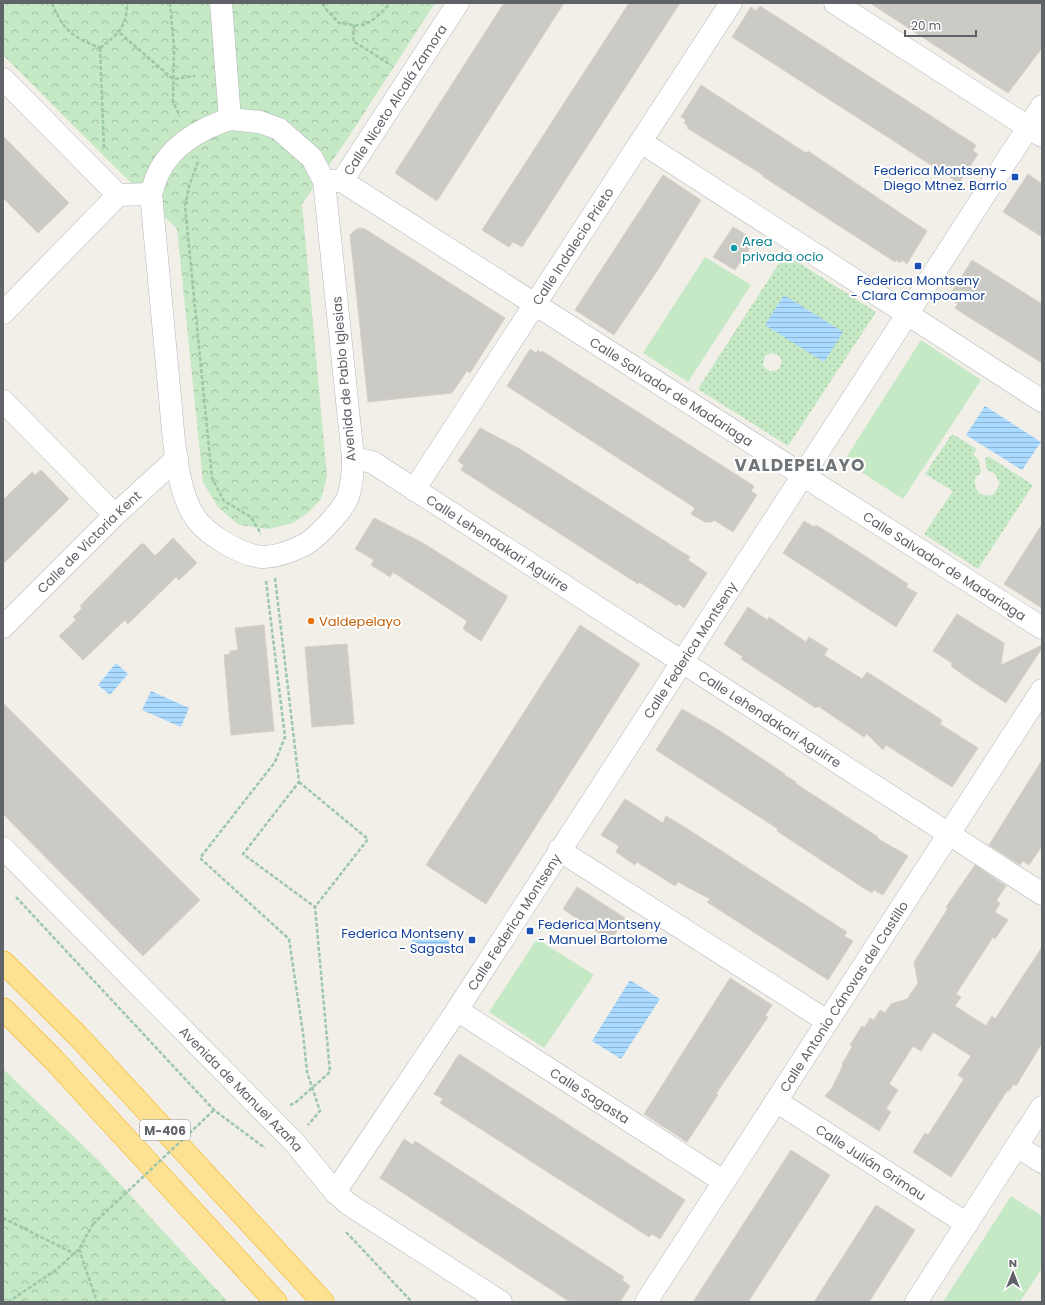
<svg xmlns="http://www.w3.org/2000/svg" width="1045" height="1305" viewBox="0 0 1045 1305" font-family="Poppins,sans-serif">
<style>
.grass{fill:url(#grass-dots);fill-rule:evenodd}
.forest{fill:url(#forest-crowns)}
.pitch{fill:#c5e8c5}
.water{fill:url(#water-rules)}
.building{fill:#cccac5;stroke:#d6d1c6}
.lines{fill:none;stroke-linecap:round;stroke-linejoin:round}
.street-casing{stroke:#b5b8bc;stroke-width:23}
.highway-casing{stroke:#f9ab00;stroke-width:23}
.path{stroke:#9cc7a9;stroke-width:2.5;stroke-dasharray:4 2;stroke-linecap:butt}
.street{stroke:#fff;stroke-width:22}
.highway{stroke:#fde293;stroke-width:22}
.path-bridge{stroke:#9cc7a9;stroke-width:2.5;stroke-dasharray:4 2;stroke-linecap:butt}
.transit-dot{fill:#1a4fb4;stroke:#fff;stroke-width:1.5}
.culture-dot{fill:#0f9aa8;stroke:#fff;stroke-width:1.5}
.food-dot{fill:#e8710a;stroke:#fff;stroke-width:1.5}
.labels{text-anchor:middle;dominant-baseline:central;stroke-width:4;stroke-linejoin:round;paint-order:stroke}
.shield{fill:#fff;stroke:#8f9295;stroke-width:1}
.shield-label{font-size:12px;font-weight:bold;fill:#5f6368}
.street-label{font-size:13px;fill:#5f6368;stroke:#fff}
.transit-label{font-size:13px;fill:#164399;stroke:#fff;text-anchor:end}
.culture-label{font-size:13px;fill:#0d838f;stroke:#fff;text-anchor:start}
.food-label{font-size:13px;fill:#c56008;stroke:#fff;text-anchor:start}
.district-label{font-size:17px;font-weight:bold;letter-spacing:1px;fill:#70757a;stroke:#fff}
</style>
<defs>
<pattern id="grass-dots" width="8" height="8" patternUnits="userSpaceOnUse"><rect width="8" height="8" fill="#c5e8c5"/><path d="M2 2h.1M6 6h.1" fill="none" stroke="#a3c0a4" stroke-width="1.8" stroke-linecap="round"/></pattern>
<pattern id="forest-crowns" width="20" height="18" patternUnits="userSpaceOnUse"><rect width="20" height="18" fill="#c5e8c5"/><path d="M2 6a3 3 0 1 1 6 0M12 15a3 3 0 1 1 6 0" fill="none" stroke="#a3c0a4"/></pattern>
<pattern id="water-rules" width="6" height="5" patternUnits="userSpaceOnUse"><rect width="6" height="5" fill="#aadaff"/><path d="M0 2.5h6" fill="none" stroke="#8eb4d2"/></pattern>
</defs>
<rect width="100%" height="100%" fill="#f1efe8"/>
<g class="grass">
<path d="M785,254L876,312L788,446L698,389ZM771,353L777,354L782,361L779,369C773,373 767,372 763,365L765,356Z"/>
<path d="M952,434L977,449L973,454L978,459L981,472L975,478C974,491 981,499 994,494L1000,483L994,473L987,470L985,459L988,456L1033,485L978,569L924,534L953,491L925,474Z"/>
</g>
<g class="forest">
<path d="M3,3H435L346,141L302,204L327,476L321,499L309,512L293,523L268,529L239,525L218,507L203,482L177,229L3,55Z"/>
<path d="M3,1069L98,1160L228,1302H3Z"/>
</g>
<g class="pitch">
<path d="M705,257L751,285L688,382L643,353Z"/>
<path d="M921,340L981,380L903,499L844,461Z"/>
<path d="M537,939L594,975L544,1048L489,1012Z"/>
<path d="M1011,1196L1042,1216V1268L1020,1302H943Z"/>
</g>
<g class="water">
<path d="M784,295L843,332L824,362L765,325Z"/>
<path d="M985,406L1041,442L1022,470L966,435Z"/>
<path d="M116,663L128,674L110,695L98,685Z"/>
<path d="M151,691L189,708L181,727L142,710Z"/>
<path d="M440,932L447,935L450,946C440,956 416,957 412,941L416,936H428Z"/>
<path d="M630,980L660,999L621,1059L592,1041Z"/>
</g>
<g class="building">
<path d="M504,3H564L437,201L395,173Z"/>
<path d="M629,3H680L522,247L513,242L509,247L482,230Z"/>
<path d="M870,3H1042V48L1008,93Z"/>
<path d="M760,6L976,145L973,151L978,154L959,183L732,37L751,7L756,11Z"/>
<path d="M701,85L806,153L808,151L927,231L907,264L902,260L900,263L896,260L895,262L762,176L763,175L687,128L688,126L684,123L686,120L681,117Z"/>
<path d="M3,136L69,203L38,233L3,198Z"/>
<path d="M1028,174L1042,184V237L1003,212Z"/>
<path d="M663,175L701,200L659,268L614,335L575,310Z"/>
<path d="M733,227L755,240L735,270L713,257Z"/>
<path d="M360,228L365,229L505,318L470,373L467,371L452,393L368,402L350,235L355,230Z"/>
<path d="M972,260L1042,304V363L967,316L955,308L958,304L948,298Z"/>
<path d="M530,349L536,353L538,350L541,353L542,351L754,486L751,491L757,495L733,532L714,520L712,522H705L691,514L695,508L507,386Z"/>
<path d="M480,428L520,449L690,557L688,560L707,573L684,608L679,604L677,606L639,582L638,584L461,470L464,465L458,461Z"/>
<path d="M41,470L69,499L3,564V500L32,472L35,475Z"/>
<path d="M374,518L423,543L507,596V598L481,641L463,629L467,621L393,572L390,577L371,565L374,560L355,549Z"/>
<path d="M804,521L814,527L816,525L862,554L908,584L906,587L917,593L896,627L783,553Z"/>
<path d="M1042,524V608L1004,584Z"/>
<path d="M173,538L197,563L179,580L176,577L128,624L125,620L83,660L59,636L76,620L73,617L82,608L80,606L141,544H144L155,556Z"/>
<path d="M748,607L767,620L769,617L806,642L809,637L828,649L824,655L862,679L867,672L942,720L940,724L978,748L952,787L886,745L883,750L867,734L864,737L818,706L816,708L741,659L743,657L724,644Z"/>
<path d="M957,614L1004,643L1001,665L1042,645V648L1006,703L969,679L951,666L952,663L933,651Z"/>
<path d="M264,625L274,731L231,735L224,655L230,654V651L238,650L235,628Z"/>
<path d="M580,625L640,664L486,904L426,865Z"/>
<path d="M347,644L354,724L312,727L305,647Z"/>
<path d="M3,703L200,900L143,956L3,814Z"/>
<path d="M682,709L717,729L785,774L784,775L796,782L795,783L878,837L877,838L908,856L883,895L874,890L872,893L862,887L777,831L778,829L656,750Z"/>
<path d="M1042,760V846L1029,865L1023,861L1020,865L989,845Z"/>
<path d="M625,799L663,823L666,816L686,828L847,932L844,936L853,941L828,980L707,902L710,899L678,882L675,886L637,862L635,865L616,852L619,846L601,835Z"/>
<path d="M975,865L1006,886L996,901L1000,903L995,912L1008,920L995,939L993,937L956,994L961,997L955,1006L986,1026L992,1016L995,1019L1042,947V1043L1016,1086L1014,1084L1009,1091H1007L951,1177L913,1152L925,1133L928,1135L964,1079L958,1075L971,1056L933,1032L921,1051L913,1046L889,1084L898,1090L886,1109L891,1112L879,1131L825,1096L832,1088L843,1065L842,1064L852,1047L850,1045L862,1026L865,1027L870,1018L874,1020L880,1010L885,1013L891,1004L907,999L918,983L914,962L948,908L946,907Z"/>
<path d="M577,887L625,918L611,941L563,909Z"/>
<path d="M730,978L772,1005L765,1016L768,1017L716,1094L718,1095L687,1142L644,1114Z"/>
<path d="M459,1054L685,1200L660,1239L652,1234L649,1237L440,1103L443,1099L434,1094Z"/>
<path d="M404,1139L413,1145L415,1141L624,1277L622,1280L630,1286L620,1302H570L380,1178Z"/>
<path d="M791,1150L830,1175L818,1194L748,1302H693Z"/>
<path d="M876,1205L915,1230L869,1302H814Z"/>
</g>
<g class="lines">
<defs>
<g id="street">
<path d="M221,3L230,119"/>
<path d="M835,3L1042,136"/>
<path d="M3,79L118,195"/>
<path d="M230,119L260,122L279,129L312,158L324,181L353,458C353,470 352,485 348,497C343,510 316,539 304,545C292,551 277,557 263,557C242,556 203,533 193,514C174,483 173,423 169,387C163,323 157,259 151,194C153,188 155,180 158,174C171,145 202,128 230,119Z"/>
<path d="M641,142L1042,401"/>
<path id="s1" d="M327,181H342L458,3"/>
<path id="s2" d="M342,181L1042,628"/>
<path d="M3,313L118,195L151,194"/>
<path d="M3,401L115,515"/>
<path id="s3" d="M353,458L372,462L1042,894"/>
<path id="s4" d="M414,490L731,3"/>
<path id="s5" d="M3,627L115,515L177,458"/>
<path id="s6" d="M3,848L294,1142L335,1192L347,1203L501,1302"/>
<path d="M559,850L827,1021"/>
<path id="s7" d="M457,1010L723,1181"/>
<path id="s8" d="M776,1101L967,1224"/>
<path d="M1017,1146L1042,1162"/>
<path id="s9" d="M335,1192L457,1010L1042,106"/>
<path id="s10" d="M646,1302L1042,690"/>
<path d="M916,1302L1042,1107"/>
</g>
<g id="highway">
<path d="M3,962L77,1035L323,1302"/>
<path d="M3,1009L53,1059L276,1302"/>
</g>
</defs>
<use href="#street" class="street-casing"/>
<use href="#highway" class="highway-casing"/>
<g class="path">
<path d="M52,3C63,31 73,37 100,48"/>
<path d="M170,3L174,47L173,102L180,116"/>
<path d="M324,3V7L339,23C346,24 358,27 365,24C373,21 385,10 390,3"/>
<path d="M354,25L353,41L391,65"/>
<path d="M120,33L173,79L195,76"/>
<path d="M100,48L104,148"/>
<path d="M100,48C118,34 127,27 127,3"/>
<path d="M198,162L190,183L185,206L212,478L224,501L251,517L261,534"/>
<path d="M275,578L299,782L243,854L315,907L330,1072L295,1103L290,1105"/>
<path d="M266,581L285,737L275,762L200,858L289,939L303,1033L307,1072L320,1111L308,1125"/>
<path d="M299,782L368,839L315,907"/>
<path d="M16,897L214,1110L265,1148"/>
<path d="M3,1218L75,1254"/>
<path d="M346,1232L412,1302"/>
<path d="M79,1249L97,1302"/>
<path d="M8,1302L56,1270L79,1249L93,1224"/>
</g>
<use href="#street" class="street"/>
<use href="#highway" class="highway"/>
<path class="path-bridge" d="M93,1224L214,1110"/>
</g>
<g class="transit-dot">
<rect x="1011" y="173" width="8" height="8" rx="2"/>
<rect x="914" y="262" width="8" height="8" rx="2"/>
<rect x="526" y="927" width="8" height="8" rx="2"/>
<rect x="468" y="936" width="8" height="8" rx="2"/>
</g>
<circle class="culture-dot" cx="734" cy="248" r="4"/>
<circle class="food-dot" cx="311" cy="621" r="4"/>
<g class="labels">
<rect class="shield" x="140" y="1120" width="50" height="20" rx="3"/>
<g class="shield-label">
<text x="165" y="1130">M-406</text>
</g>
<g class="street-label">
<text stroke="none"><textPath href="#s1" startOffset="112">Calle Niceto Alcalá Zamora</textPath></text>
<text stroke="none"><textPath href="#s4" startOffset="291">Calle Indalecio Prieto</textPath></text>
<text transform="translate(344 379) rotate(-95)">Avenida de Pablo Iglesias</text>
<text stroke="none"><textPath href="#s2" startOffset="391">Calle Salvador de Madariaga</textPath></text>
<text stroke="none"><textPath href="#s5" startOffset="121">Calle de Victoria Kent</textPath></text>
<text stroke="none"><textPath href="#s3" startOffset="169">Calle Lehendakari Aguirre</textPath></text>
<text stroke="none"><textPath href="#s2" startOffset="715">Calle Salvador de Madariaga</textPath></text>
<text stroke="none"><textPath href="#s9" startOffset="648">Calle Federica Montseny</textPath></text>
<text stroke="none"><textPath href="#s3" startOffset="493">Calle Lehendakari Aguirre</textPath></text>
<text stroke="none"><textPath href="#s9" startOffset="324">Calle Federica Montseny</textPath></text>
<text stroke="none"><textPath href="#s10" startOffset="364">Calle Antonio Cánovas del Castillo</textPath></text>
<text stroke="none"><textPath href="#s6" startOffset="339">Avenida de Manuel Azaña</textPath></text>
<text stroke="none"><textPath href="#s7" startOffset="158">Calle Sagasta</textPath></text>
<text stroke="none"><textPath href="#s8" startOffset="113">Calle Julián Grimau</textPath></text>
</g>
<g class="transit-label">
<text x="1007" y="170">Federica Montseny -<tspan x="1007" dy="15">Diego Mtnez. Barrio</tspan></text>
<text x="918" y="280" text-anchor="middle">Federica Montseny<tspan x="918" dy="15">- Clara Campoamor</tspan></text>
<text x="538" y="924" text-anchor="start">Federica Montseny<tspan x="538" dy="15">- Manuel Bartolome</tspan></text>
<text x="464" y="933">Federica Montseny<tspan x="464" dy="15">- Sagasta</tspan></text>
</g>
<g class="culture-label">
<text x="742" y="241">Area<tspan x="742" dy="15">privada ocio</tspan></text>
</g>
<g class="food-label">
<text x="319" y="621">Valdepelayo</text>
</g>
<g class="district-label">
<text x="800" y="465">VALDEPELAYO</text>
</g>
</g>
<rect width="1045" height="1305" fill="none" stroke="#5f6368" stroke-width="8"/>
<g transform="translate(1013 1273)" stroke="#ffffff" stroke-width="3" paint-order="stroke">
<path d="M0-3L7 15L0 10L-7 15Z" fill="#5f6368"/>
<text y="-6" font-size="11" font-weight="bold" text-anchor="middle" fill="#5f6368">N</text>
</g>
<path d="M905 30v6h71v-6" fill="none" stroke="#5f6368" stroke-width="2"/>
<text x="911" y="30" font-size="12" fill="#5f6368" stroke="#ffffff" stroke-width="3" paint-order="stroke">20 m</text>
</svg>
